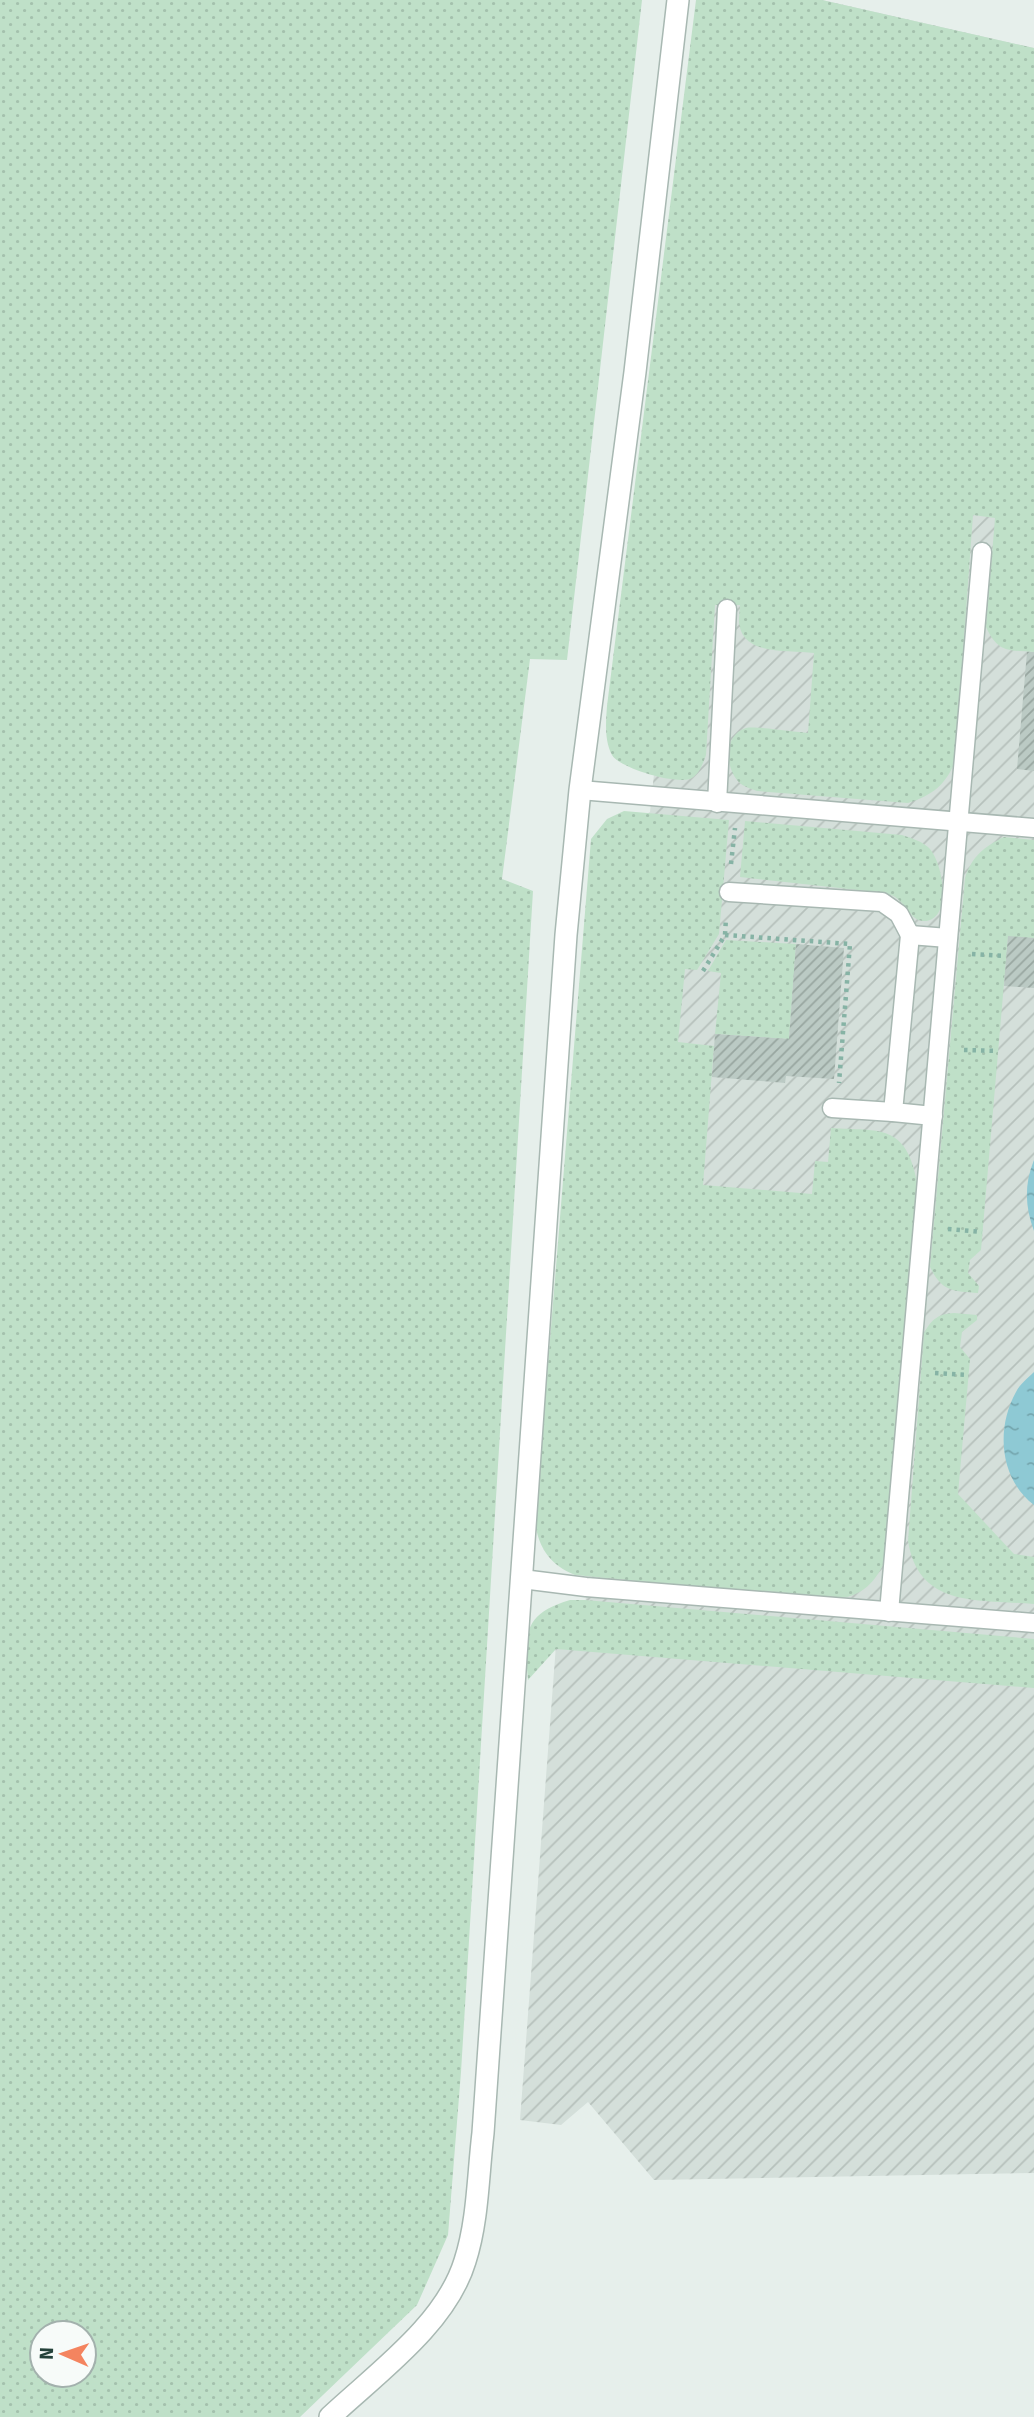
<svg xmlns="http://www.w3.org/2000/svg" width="1034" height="2417" viewBox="0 0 1034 2417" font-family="'Fira Sans',sans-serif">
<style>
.industrial{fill:url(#industrial-furrows)}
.grass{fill:url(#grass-dots);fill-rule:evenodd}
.water{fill:url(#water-ripples)}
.building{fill:url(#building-hatch)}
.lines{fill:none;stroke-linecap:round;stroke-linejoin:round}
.service-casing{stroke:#a8b8b2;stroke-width:21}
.minor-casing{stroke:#a8b8b2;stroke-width:24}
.path{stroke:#86b3a5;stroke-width:4.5;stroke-dasharray:3.5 5;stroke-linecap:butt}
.service{stroke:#fff;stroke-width:18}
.minor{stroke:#fff;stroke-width:21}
</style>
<defs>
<pattern id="industrial-furrows" width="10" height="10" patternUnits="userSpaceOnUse" patternTransform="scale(1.75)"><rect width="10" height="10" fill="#d4dfda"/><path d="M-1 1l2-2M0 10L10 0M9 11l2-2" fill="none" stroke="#b6c1bc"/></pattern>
<pattern id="grass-dots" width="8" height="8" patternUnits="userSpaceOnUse" patternTransform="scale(1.75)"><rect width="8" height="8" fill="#bfe0c8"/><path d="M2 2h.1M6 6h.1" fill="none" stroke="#a4c1ad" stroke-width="1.8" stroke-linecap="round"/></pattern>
<pattern id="water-ripples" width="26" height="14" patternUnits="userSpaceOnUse" patternTransform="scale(1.75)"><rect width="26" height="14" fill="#8ec9d4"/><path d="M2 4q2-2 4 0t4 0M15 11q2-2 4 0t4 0" fill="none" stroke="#74a5ad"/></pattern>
<pattern id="building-hatch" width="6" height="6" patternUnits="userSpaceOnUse" patternTransform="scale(1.75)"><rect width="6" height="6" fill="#bbcac4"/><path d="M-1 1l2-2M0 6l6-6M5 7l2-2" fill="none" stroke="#98a6a0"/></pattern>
</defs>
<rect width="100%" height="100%" fill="#e6efeb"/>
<path class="industrial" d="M822,0L1034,48V2173L654,2180L588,2102L561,2125L520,2120L557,1632L585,1612L624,828L650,812L654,774L629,752Z"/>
<g class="grass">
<path d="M0,0H642L567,660L530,659L502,879L533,891L461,2072L448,2235L417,2305L300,2417H0ZM42,2333H84V2375H42Z"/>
<path d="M696,0H822L1034,48V652C1008,650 998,653 986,627L995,518L973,515L955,762C945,785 933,795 908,803L757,791C752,789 745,787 741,784C725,771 722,735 746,728C757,726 795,732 808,733L814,653C789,649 742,657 739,622C739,616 740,610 740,605H715L706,755C703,763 700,773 692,778C679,786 619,768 612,755C604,740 606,721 607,706Z"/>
<path d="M624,811L729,820L719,934L697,970L685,969L678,1042L714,1046L703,1185L812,1194L815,1161L828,1162L831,1128C881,1131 906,1124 917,1182L887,1556C876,1583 863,1596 833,1600L575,1575C550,1565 539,1548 535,1523L591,839L607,819Z"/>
<path d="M745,821L902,835C911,838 921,841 928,847C943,860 954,922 923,921C908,920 907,898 885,893L740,877Z"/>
<path d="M1004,837L1034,840V938L1008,937L981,1250L970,1260L968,1273L979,1286L978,1293C953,1291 942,1292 930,1267L965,878C972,856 984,847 1004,837Z"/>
<path d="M726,940L796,944L789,1039L715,1034L721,973L708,971Z"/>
<path d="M954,1313L977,1315V1320L962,1332L960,1347L970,1359L958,1494L1014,1554L1034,1557V1604C979,1599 919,1609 908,1541L924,1333C932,1319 938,1314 954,1313Z"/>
<path d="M570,1600H585L1034,1639V1688L556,1649L528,1680C524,1636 522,1614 570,1600Z"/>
</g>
<g class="water">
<path d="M1034,1160V1231C1025,1207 1024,1184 1034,1160Z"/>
<path d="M1034,1372V1505C999,1478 996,1428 1016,1392C1020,1384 1028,1378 1034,1372Z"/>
</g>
<g class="building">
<path d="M1027,652H1034V771L1017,769Z"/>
<path d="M1008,936L1034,938V988L1004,986Z"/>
<path d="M796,944L844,948L834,1079L786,1076L785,1083L712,1077L715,1034L789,1039Z"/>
</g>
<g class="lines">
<defs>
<g id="service">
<path d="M580,790L1034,828"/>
<path d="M717,803L727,609"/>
<path d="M729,892L882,902L899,914L910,935"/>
<path d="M832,1108L893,1112"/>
<path d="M933,1116L893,1112L910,935L948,938"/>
<path d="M522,1579L586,1587L1034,1623"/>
<path d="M889,1612L982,552"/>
</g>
<path id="minor" d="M330,2417C377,2373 446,2324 465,2261C478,2221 478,2175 483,2133L566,935L580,790L635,372L678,0"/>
</defs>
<use href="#service" class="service-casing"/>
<use href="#minor" class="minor-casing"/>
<g class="path">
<path d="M731,864L735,828"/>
<path d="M725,935L850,944L839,1083"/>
<path d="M972,954L1006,956"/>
<path d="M703,971L725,935L726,918"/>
<path d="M964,1050L998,1051"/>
<path d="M948,1229L982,1232"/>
<path d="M935,1373L969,1375"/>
</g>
<use href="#service" class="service"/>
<use href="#minor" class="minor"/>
</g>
<g transform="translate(63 2354) rotate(272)"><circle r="33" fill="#f7fbf9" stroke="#a3b1ad" stroke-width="2"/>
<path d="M0-5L12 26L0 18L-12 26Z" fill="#f4845f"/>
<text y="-10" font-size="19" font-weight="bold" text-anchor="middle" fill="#24423a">N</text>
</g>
</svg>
